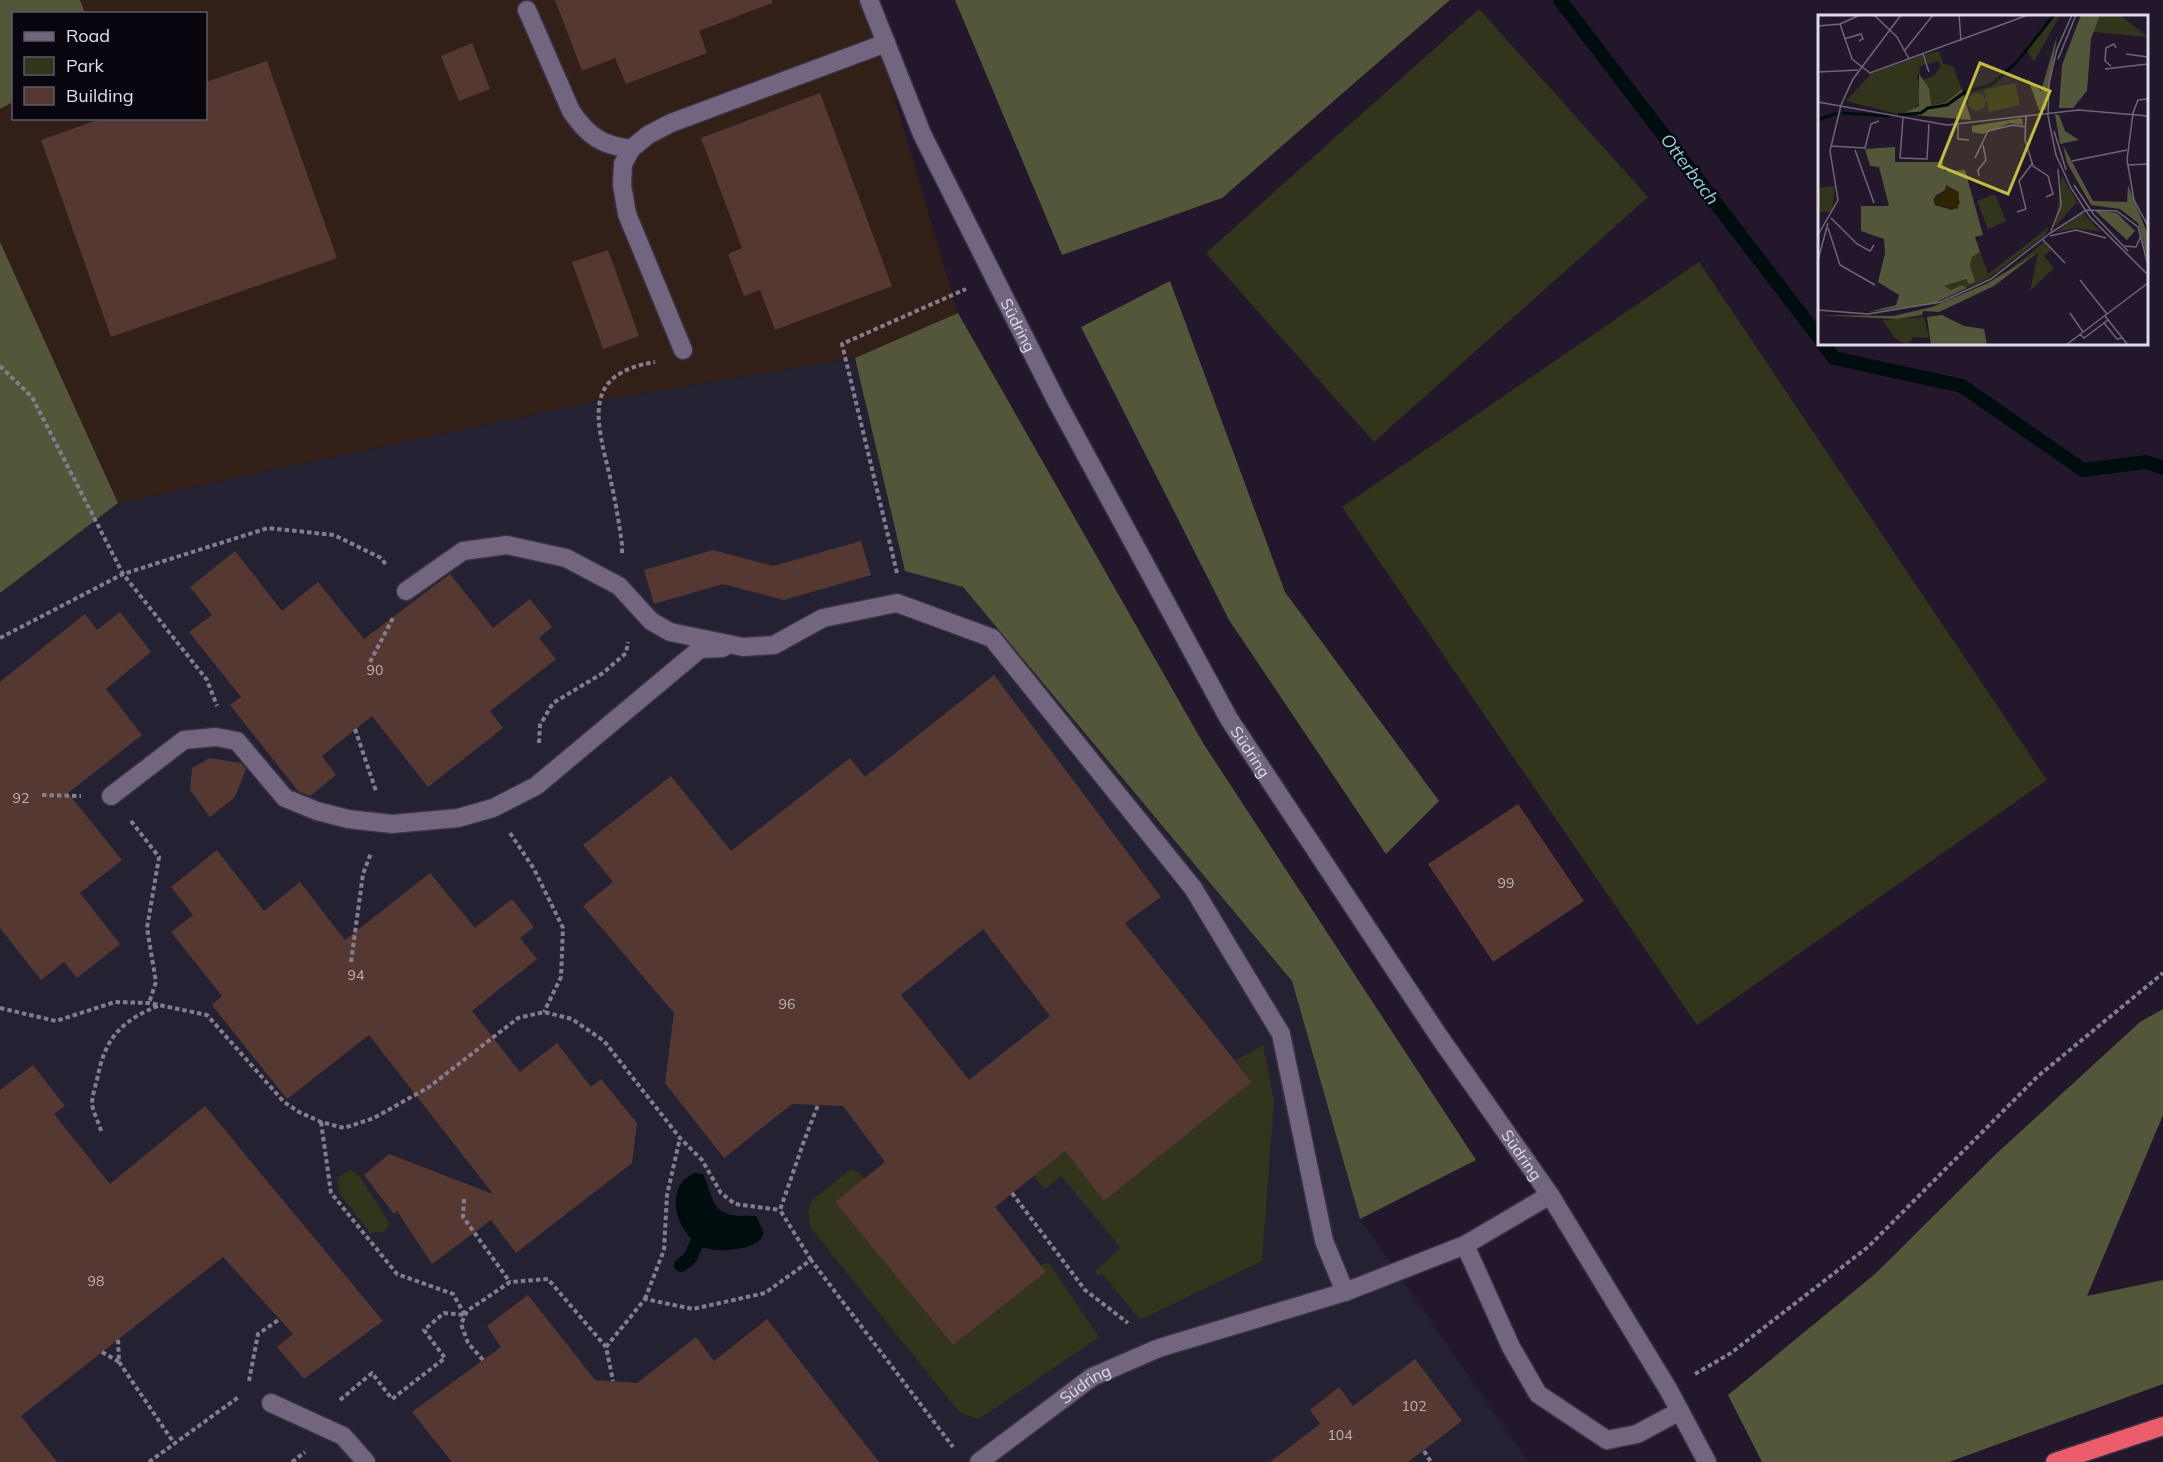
<svg xmlns="http://www.w3.org/2000/svg" width="2163" height="1462" viewBox="0 0 2163 1462" font-family="Mulish,sans-serif">
<style>
.commercial{fill:#311f18}
.education{fill:#242232}
.green{fill:#33341c}
.forest{fill:#54563a}
.water{fill:#000d0e}
.lines{fill:none;stroke-linecap:round;stroke-linejoin:round}
.stream{stroke:#000d0e;stroke-width:14}
.building{fill:#553831;fill-rule:evenodd}
.lane-casing{stroke:#3b3243;stroke-width:21}
.secondary-casing{stroke:#3b3243;stroke-width:21}
.highway-casing{stroke:#3b3243;stroke-width:21}
.path{stroke:#857c8d;stroke-width:4;stroke-dasharray:4.5 3;stroke-linecap:butt}
.lane{stroke:#72657f;stroke-width:18}
.secondary{stroke:#72657f;stroke-width:18}
.highway{stroke:#ec5d6c;stroke-width:18}
.labels{text-anchor:middle;dominant-baseline:central;stroke-width:4.5;stroke-linejoin:round;paint-order:stroke}
.number-label{font-size:14px;fill:#beb2ba}
.street-label{font-size:16px;fill:#e1dae8;stroke:#09050e}
.water-label{font-size:18px;font-style:italic;fill:#8ad4d6;stroke:#09050e}
.inset-river{fill:none;stroke:#000d0e;stroke-width:3}
.inset-road{fill:none;stroke:#6f6577;stroke-width:1.5}
.view{fill:#c2bd3f;fill-opacity:0.15;stroke:#c2bd3f;stroke-width:3}
.inset-edge{fill:none;stroke:#e1dae8;stroke-width:3}
</style>
<rect width="100%" height="100%" fill="#23172c"/>
<path class="commercial" d="M80,0H866L958,313L855,358L598,401L118,503L0,242V109L13,102L14,118H206V14L85,13Z"/>
<path class="education" d="M855,358L905,571L963,587L1292,981L1360,1219L1528,1462H0V593L118,503L598,401Z"/>
<g class="green">
<path d="M1479,9L1648,197L1374,442L1206,253Z"/>
<path d="M1699,262L2047,780L1697,1025L1342,507Z"/>
<path d="M1263,1045L1274,1100L1262,1261L1140,1320L1102,1273L1099,1276L1095,1271L1121,1248L1061,1176L1045,1189L1034,1176L1065,1151L1104,1201L1252,1082L1236,1060Z"/>
<path d="M350,1169L361,1178L390,1224L383,1232L370,1233L340,1194L337,1179Z"/>
<path d="M851,1169L858,1172L864,1179L835,1202L953,1345L1046,1272L1041,1266L1048,1262L1099,1337L979,1419L960,1413L810,1227L808,1211L812,1200Z"/>
</g>
<g class="forest">
<path d="M0,0H80L85,13L14,14L13,102L0,109Z"/>
<path d="M955,0H1450L1222,198L1062,255Z"/>
<path d="M0,242L118,503L0,593Z"/>
<path d="M1170,281L1285,592L1439,801L1386,854L1229,620L1081,327Z"/>
<path d="M958,313L1203,743L1476,1160L1360,1219L1292,981L963,587L905,571L855,358Z"/>
<path d="M2163,1009V1115L2087,1296L2163,1280V1384L1949,1462H1762L1728,1395L1875,1274L1996,1154L2140,1022Z"/>
</g>
<path class="water" d="M694,1173L703,1174C711,1189 711,1212 732,1215C740,1217 748,1215 756,1216L764,1233L761,1239C753,1246 745,1248 735,1249C724,1251 713,1251 703,1247C681,1237 667,1202 682,1182C685,1178 690,1176 694,1173Z"/>
<g class="lines">
<g class="stream">
<path d="M1560,0L1820,339"/>
<path d="M1823,344L1834,358L1962,386L2083,470L2146,462L2163,468"/>
<path d="M681,1265L690,1258L697,1243"/>
</g>
</g>
<g class="building">
<path d="M555,0H772V3L699,31L707,53L626,84L615,58L582,71Z"/>
<path d="M472,43L490,89L459,101L441,56Z"/>
<path d="M267,61L337,258L111,337L41,140L103,118H206V82Z"/>
<path d="M820,93L892,286L775,330L760,290L744,296L728,254L742,248L701,138Z"/>
<path d="M608,250L639,336L603,349L572,262Z"/>
<path d="M861,541L871,575L784,600L723,584L654,604L644,570L713,550L773,566Z"/>
<path d="M235,551L282,611L318,582L364,639L450,574L493,628L530,599L552,627L539,638L556,659L490,711L503,728L428,787L372,716L322,756L336,775L310,796L298,791L230,705L241,697L189,632L212,615L190,587Z"/>
<path d="M120,612L151,652L106,689L142,735L68,793L122,860L80,893L120,944L77,978L64,962L41,980L0,928V682L85,614L97,630Z"/>
<path d="M994,675L1161,897L1125,923L1252,1082L1104,1201L1065,1151L995,1207L1046,1272L953,1345L835,1202L885,1162L843,1106L792,1104L724,1158L665,1083L674,1013L583,906L613,882L583,845L671,776L731,851L850,758L865,777ZM983,929L1050,1016L969,1080L901,995Z"/>
<path d="M210,758L241,763L246,769L235,797L210,817L190,790L192,768Z"/>
<path d="M1518,804L1584,901L1493,962L1428,864Z"/>
<path d="M217,850L264,911L300,882L345,940L430,873L475,928L512,899L534,927L520,938L537,959L472,1011L520,1072L557,1043L591,1087L601,1079L637,1123L632,1163L516,1253L491,1220L432,1264L397,1211L394,1214L364,1175L389,1154L493,1194L369,1035L287,1099L212,1005L222,996L171,932L193,915L171,887Z"/>
<path d="M33,1065L65,1106L54,1114L110,1184L205,1106L383,1321L304,1379L277,1347L293,1334L223,1257L21,1416L57,1462H0V1090Z"/>
<path d="M528,1295L595,1380L637,1383L696,1337L714,1361L767,1319L879,1462H452L412,1412L501,1347L487,1326Z"/>
<path d="M1415,1359L1462,1421L1408,1462H1270L1320,1424L1310,1410L1339,1387L1353,1406Z"/>
</g>
<g class="lines">
<defs>
<g id="lane">
<path d="M527,10L571,111C588,136 601,145 631,149"/>
<path d="M683,350L627,214L622,185L623,164L631,149L648,135L671,123L886,43"/>
<path d="M406,591L463,551L507,545L566,558L619,586L651,621L670,632L743,647L774,645L823,618L897,603L992,638L1193,888L1281,1034L1324,1241L1345,1292"/>
<path d="M111,796L184,740L216,737L237,741L285,798L317,811L348,819L392,824L458,818L493,808L536,786L700,649L723,648"/>
<path d="M1465,1245L1511,1347L1538,1394L1607,1440L1637,1434L1680,1411"/>
<path d="M271,1403L343,1436L366,1462"/>
<path id="s1" d="M979,1462L1092,1377L1159,1348L1345,1292L1465,1245L1550,1195"/>
</g>
<g id="secondary">
<path id="s2" d="M869,0L922,134L1056,400L1229,719L1438,1035L1550,1195L1668,1389L1707,1462"/>
</g>
<path id="highway" d="M2055,1462L2163,1426"/>
</defs>
<use href="#lane" class="lane-casing"/>
<use href="#secondary" class="secondary-casing"/>
<use href="#highway" class="highway-casing"/>
<g class="path">
<path d="M0,366L32,397L123,574L207,680L217,706"/>
<path d="M622,553V545C619,522 615,499 610,477C597,422 580,374 655,362"/>
<path d="M897,573L842,344L966,289"/>
<path d="M0,638L123,574L268,528L334,535L381,558L387,566"/>
<path d="M370,662L393,618"/>
<path d="M355,729L376,791"/>
<path d="M539,743L540,725L553,703L603,673L626,653L628,642"/>
<path d="M42,795L81,796"/>
<path d="M131,821L159,857L147,928L156,982L149,1003"/>
<path d="M510,833L534,869L563,928L561,977L544,1012"/>
<path d="M351,962L363,874L371,853"/>
<path d="M0,1008L56,1021L115,1002L149,1003L207,1015L284,1102L299,1112L321,1122L344,1128L374,1118L429,1087L518,1018L544,1012L572,1019L604,1041L680,1138L702,1160L721,1193L735,1204L780,1210"/>
<path d="M321,1122L331,1193L397,1274L453,1294L465,1315"/>
<path d="M101,1131C99,1123 93,1112 92,1104C92,1097 95,1087 97,1080C105,1037 121,1021 160,1005"/>
<path d="M1012,1193L1085,1290L1128,1323"/>
<path d="M464,1199L463,1217L510,1282"/>
<path d="M811,1260L780,1210L804,1141L818,1105"/>
<path d="M645,1299L664,1250L667,1195L680,1138"/>
<path d="M606,1347L645,1299L693,1309L765,1293L811,1260L953,1447"/>
<path d="M102,1352L119,1362L118,1339"/>
<path d="M483,1360L468,1343L461,1324L467,1311L510,1282L548,1279L606,1347L613,1381"/>
<path d="M119,1362L174,1443"/>
<path d="M1695,1374L1731,1353L1868,1247L2037,1077L2163,973"/>
<path d="M249,1381L258,1334L280,1319"/>
<path d="M340,1400L372,1373L392,1399L445,1358L424,1330L444,1313L465,1315"/>
<path d="M1424,1451L1431,1462"/>
<path d="M149,1462L240,1396"/>
<path d="M292,1462L305,1452"/>
</g>
<use href="#lane" class="lane"/>
<use href="#secondary" class="secondary"/>
<use href="#highway" class="highway"/>
</g>
<g class="labels">
<g class="number-label">
<text x="375" y="670">90</text>
<text x="21" y="798">92</text>
<text x="1506" y="883">99</text>
<text x="356" y="975">94</text>
<text x="787" y="1004">96</text>
<text x="96" y="1281">98</text>
<text x="1414" y="1406">102</text>
<text x="1340" y="1435">104</text>
</g>
<g class="street-label">
<text stroke="none"><textPath href="#s2" startOffset="358">Südring</textPath></text>
<text stroke="none"><textPath href="#s2" startOffset="844">Südring</textPath></text>
<text stroke="none"><textPath href="#s2" startOffset="1330">Südring</textPath></text>
<text stroke="none"><textPath href="#s1" startOffset="132">Südring</textPath></text>
</g>
<g class="water-label">
<text transform="translate(1690 169) rotate(53)">Otterbach</text>
</g>
</g>
<g transform="translate(1818 15)">
<rect width="330" height="330" fill="#23172c"/>
<path d="M237,0H242L216,47L207,33ZM282,0H302L330,22L275,17ZM121,36L125,49L135,51L144,74L127,88L112,90L111,73L104,65L116,61L123,51L121,46L110,49L106,40ZM104,40L108,49L101,52L102,58L99,60L103,85L96,94L84,99L88,101L28,86L54,58ZM197,68L202,90L171,97L166,75ZM150 87a9 9 0 1 1 18 0a9 9 0 1 1-18 0ZM244,160L261,191L258,188L237,212ZM17,171L14,197H0V173ZM177,179L188,206L170,214L159,186ZM265,198L283,217L258,213L238,217ZM231,212L227,220L171,263L149,273L144,270L133,275L124,271L148,264L157,267L152,250L154,242L162,237L170,259ZM226,227L233,235L226,241L236,253L212,276L220,238L191,255ZM106,302L111,323L96,322L89,330L77,323L64,305Z" fill="#33341c"/>
<path d="M263,0H282L273,24L269,76L255,93H241L244,50ZM239,21L228,95H221L210,64L223,76ZM101,59L111,73L113,90L127,88L144,74L153,105L84,99L101,91ZM237,99L241,100L247,116L261,125L242,129ZM204,103L205,110L192,108L165,119L154,117V111ZM245,130L275,186L309,187L310,170L330,220V246L320,208L302,194L273,190L249,148ZM77,132V147H125L126,156L147,155L165,220L157,222L162,237L154,242L152,250L157,267L151,269L148,264L126,271L133,275L144,270L149,273L115,289L50,297L78,290L81,280L60,267L67,238L66,224L43,216V191H71L61,152L52,151L47,134ZM127,175L137,177L142,188L134,195L117,190V181ZM276,195L299,198L317,216L309,225ZM219,238L176,271L121,297L105,296L104,300L79,304L0,300L75,301L114,292L170,268ZM124,300L146,311L166,314L169,330H113L109,302Z" fill="#54563a" fill-rule="evenodd"/>
<path d="M128,170L141,177L140,194L117,190L115,184L126,178Z" fill="#2c2403"/>
<path class="inset-river" d="M24,98L72,101M80,100L103,98L110,93L129,90L147,77L173,70L198,48L236,0M0,105L19,98"/>
<path class="inset-road" d="M56,0L79,22L91,44M141,0L143,26M254,0L239,34L231,68L230,101L238,140L253,173L272,202L330,260M22,9L34,44L52,58L210,0M0,11L22,9L42,0M26,24L43,19L45,24L41,26M87,35L115,0M105,39L111,57M308,39L330,42M240,44L258,0M293,51L287,46L288,33L296,29L298,33M287,54L330,49M0,57L40,55M330,84L320,85L315,98L309,145L316,185L330,211M0,87L129,110L261,95L330,101M208,100L207,125L215,151L230,161L235,179L228,182M85,103L82,143L109,144L111,109M140,110V124L151,125M236,116L248,155M12,131L47,133L53,109L61,106M37,135L56,188M157,143L170,116L195,110L208,112M254,146L309,135M309,150L330,149M161,161L160,155L168,145L165,130M256,170L276,200L310,236M199,197L208,194L201,166L214,149M13,203L39,229L52,236L56,230M10,213L22,250L57,270M233,216L243,191L240,154M231,219L268,195L299,196L320,212L330,250M0,220L20,185L12,136L23,90L35,64L83,0M232,221L258,215L288,223M225,225L247,248M305,231L318,232L323,221M0,245L10,208M262,265L289,299M0,295L50,299L123,287L173,264L231,219M252,298L265,317M287,301L310,330M290,305L286,308L299,324L304,323M262,319L266,323L286,308M248,330L330,268"/>
<path class="view" d="M162,48L232,76L190,179L121,151Z"/>
<rect width="330" height="330" class="inset-edge"/>
</g>
<rect x="12" y="12" width="195" height="108" fill="#09050e" stroke="#5f5a65" stroke-width="1.5"/>
<rect x="24" y="32" width="30" height="9" fill="#72657f" stroke="#5f5a65" stroke-width="1.5"/>
<text x="66" y="42" font-size="18" fill="#e1dae8">Road</text>
<rect x="24" y="57" width="30" height="18" fill="#33341c" stroke="#5f5a65" stroke-width="1.5"/>
<text x="66" y="72" font-size="18" fill="#e1dae8">Park</text>
<rect x="24" y="87" width="30" height="18" fill="#553831" stroke="#5f5a65" stroke-width="1.5"/>
<text x="66" y="102" font-size="18" fill="#e1dae8">Building</text>
</svg>
